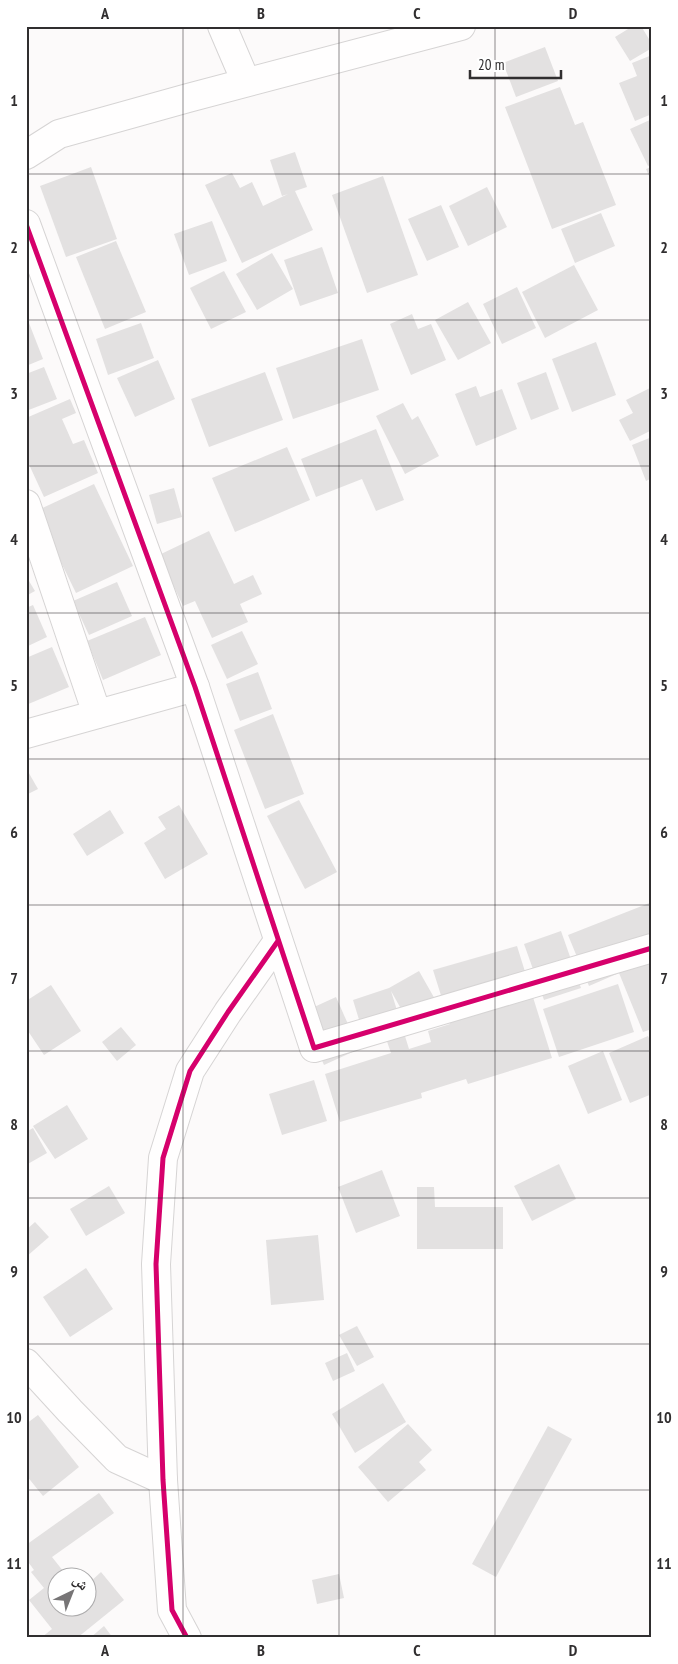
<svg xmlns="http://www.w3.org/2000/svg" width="678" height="1664" viewBox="0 0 678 1664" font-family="'PT Sans Narrow','Noto Naskh Arabic',sans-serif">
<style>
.building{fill:#e3e1e1}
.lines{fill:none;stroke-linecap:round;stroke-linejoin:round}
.street-casing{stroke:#d6d4d4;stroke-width:30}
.street{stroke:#fffefe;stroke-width:28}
.cycleway-casing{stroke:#fff;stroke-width:8}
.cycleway{stroke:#d6006c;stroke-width:5}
.grid{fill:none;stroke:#302e2f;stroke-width:1;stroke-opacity:0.55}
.neatline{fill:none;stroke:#302e2f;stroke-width:2}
.grid-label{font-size:16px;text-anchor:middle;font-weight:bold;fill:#302e2f}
</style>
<rect width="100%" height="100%" fill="#fcfafa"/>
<g class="building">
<path d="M633,26H641L652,44V48L630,61L615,37Z"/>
<path d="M545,47L558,81L516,97L503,63Z"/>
<path d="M652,55V114L635,121L619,83L637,76L632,63Z"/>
<path d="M560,87L575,125L583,122L616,205L552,229L505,107Z"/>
<path d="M652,119V164L648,166L630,129Z"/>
<path d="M295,152L307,187L295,191L313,230L242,263L205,185L232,173L240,188L252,182L263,206L288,194L282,196L270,160Z"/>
<path d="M91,167L117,239L66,257L40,186Z"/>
<path d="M652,167V183L646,169Z"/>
<path d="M383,176L418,275L367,293L332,195Z"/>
<path d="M487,187L507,227L468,246L449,206Z"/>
<path d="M441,205L459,247L427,261L408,219Z"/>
<path d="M601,213L615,246L575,263L561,229Z"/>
<path d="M212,221L227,261L189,275L174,234Z"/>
<path d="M116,241L146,312L105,329L76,257Z"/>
<path d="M322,247L338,293L300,306L284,260Z"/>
<path d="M272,253L293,289L257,310L236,274Z"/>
<path d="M574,265L598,310L545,338L522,292Z"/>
<path d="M224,271L246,312L211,329L190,288Z"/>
<path d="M517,287L536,328L502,344L483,304Z"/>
<path d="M468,302L491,343L458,360L435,320Z"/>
<path d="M412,314L418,329L431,324L446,360L411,375L390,324Z"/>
<path d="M29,323L43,359L26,366V324Z"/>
<path d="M141,323L154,358L108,375L96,339Z"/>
<path d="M362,339L379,390L293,419L276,368Z"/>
<path d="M596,342L616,395L572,412L552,359Z"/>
<path d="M158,360L175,399L135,417L117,378Z"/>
<path d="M44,367L57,399L26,411V374Z"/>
<path d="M265,372L283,420L209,447L191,399Z"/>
<path d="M546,372L559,409L531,420L517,383Z"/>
<path d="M476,386L480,397L502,389L517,429L476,446L455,394Z"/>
<path d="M652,387V430L630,441L619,420L633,413L626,400Z"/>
<path d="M70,399L76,413L62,419L73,444L84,440L98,473L44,497L26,458V418Z"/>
<path d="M403,403L412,420L418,416L439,456L405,474L376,416Z"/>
<path d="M376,429L404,500L376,511L362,479L316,497L301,459Z"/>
<path d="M652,437V478L646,481L632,445Z"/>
<path d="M287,447L310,500L235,532L212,478Z"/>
<path d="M94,484L133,566L76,593L36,511Z"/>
<path d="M174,488L182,517L157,524L149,495Z"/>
<path d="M209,531L234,584L253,575L262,594L240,604L248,622L212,638L195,601L183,606L159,555Z"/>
<path d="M26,576L35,591L26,596Z"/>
<path d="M117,582L132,616L89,635L73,601Z"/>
<path d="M33,605L47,637L26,647V608Z"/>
<path d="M145,617L161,655L103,680L87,641Z"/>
<path d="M242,631L258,664L227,679L211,645Z"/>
<path d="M52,647L69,687L26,705V658Z"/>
<path d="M258,672L272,709L240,721L226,684Z"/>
<path d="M273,714L304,794L265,809L234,730Z"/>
<path d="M26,768L38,789L26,795Z"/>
<path d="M299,800L337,872L305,889L267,816Z"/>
<path d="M179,805L208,854L165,879L144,843L166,829L158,817Z"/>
<path d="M110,810L124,833L87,856L73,834Z"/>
<path d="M652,902V1029L643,1032L619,973L589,986L568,935Z"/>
<path d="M561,931L581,988L544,1000L524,944Z"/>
<path d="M517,946L552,1058L468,1084L466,1079L421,1093L422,1098L340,1122L325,1074L391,1053L383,1030L364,1036L353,1000L389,988L419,971L444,1015L414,1032L391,991L409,1049L431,1042L428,1031L450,1024L433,970Z"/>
<path d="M618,984L634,1032L559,1057L543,1009Z"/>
<path d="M51,985L81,1031L44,1055L26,1028V1001Z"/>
<path d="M336,997L359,1049L324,1065L301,1013Z"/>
<path d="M121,1027L136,1045L117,1061L102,1042Z"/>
<path d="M648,1036L652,1044V1094L630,1103L609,1053Z"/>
<path d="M603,1051L622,1100L588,1114L568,1066Z"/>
<path d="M314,1080L327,1121L282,1135L269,1094Z"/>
<path d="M67,1105L88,1139L55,1159L33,1126Z"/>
<path d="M33,1128L47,1153L26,1165V1132Z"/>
<path d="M559,1164L576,1199L532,1221L514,1186Z"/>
<path d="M382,1170L400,1216L356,1233L338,1187Z"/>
<path d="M109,1186L125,1213L86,1236L70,1209Z"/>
<path d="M417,1187H434L435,1207H503V1249H417Z"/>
<path d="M35,1222L49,1237L26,1257V1230Z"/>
<path d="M318,1235L324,1300L271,1305L266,1240Z"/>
<path d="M86,1268L113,1309L70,1337L43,1297Z"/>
<path d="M357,1326L374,1357L357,1366L339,1335Z"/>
<path d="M347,1353L355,1371L333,1381L325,1363Z"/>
<path d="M383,1383L406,1422L355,1453L332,1414Z"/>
<path d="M38,1415L79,1467L43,1496L26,1475V1424Z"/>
<path d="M408,1424L432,1450L419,1462L426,1470L388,1502L358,1467Z"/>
<path d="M548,1426L572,1439L496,1577L472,1564Z"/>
<path d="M99,1493L114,1513L52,1557L67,1576H58V1606H88V1584L101,1572L124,1600L77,1638H41L52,1629L29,1600L44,1588L31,1572L34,1570L26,1559V1545Z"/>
<path d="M339,1574L344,1598L317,1604L312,1580Z"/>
<path d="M104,1626L113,1638H90Z"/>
</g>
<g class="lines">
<defs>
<g id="street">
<path d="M222,26L246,82"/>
<path d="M26,155L59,134L188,98L461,26"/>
<path d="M26,224L195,687L314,1048L652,948"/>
<path d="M26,504L97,714"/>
<path d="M26,734L195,687"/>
<path d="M26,1363L70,1411L117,1459L163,1480"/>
<path d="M187,1638L172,1610L163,1480L156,1264L163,1158L190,1071L228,1012L278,941"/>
</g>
</defs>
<use href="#street" class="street-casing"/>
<use href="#street" class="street"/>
<defs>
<g id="cycleway">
<path d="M26,224L195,687L314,1048L652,948"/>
<path d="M187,1638L172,1610L163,1480L156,1264L163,1158L190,1071L228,1012L278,941"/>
</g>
</defs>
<use href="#cycleway" class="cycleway-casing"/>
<use href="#cycleway" class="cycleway"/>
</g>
<path class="grid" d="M183,26V1638M339,26V1638M495,26V1638M26,174H652M26,320H652M26,466H652M26,613H652M26,759H652M26,905H652M26,1051H652M26,1198H652M26,1344H652M26,1490H652"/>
<rect width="678" height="1664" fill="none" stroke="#ffffff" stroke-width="55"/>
<g transform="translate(72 1592) rotate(43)"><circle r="24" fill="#ffffff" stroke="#acabac"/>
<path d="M0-4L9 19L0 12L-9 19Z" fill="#777576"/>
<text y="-8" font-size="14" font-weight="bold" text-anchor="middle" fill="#302e2f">ش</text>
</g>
<path d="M470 70v8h91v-8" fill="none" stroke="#302e2f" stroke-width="2.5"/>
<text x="478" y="70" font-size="15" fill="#302e2f" stroke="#ffffff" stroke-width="4" paint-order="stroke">20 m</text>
<rect x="28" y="28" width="622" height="1608" class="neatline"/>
<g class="grid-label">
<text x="105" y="19">A</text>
<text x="261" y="19">B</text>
<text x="417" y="19">C</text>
<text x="573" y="19">D</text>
<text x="14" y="106">1</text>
<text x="664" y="106">1</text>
<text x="14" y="253">2</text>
<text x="664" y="253">2</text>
<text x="14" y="399">3</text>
<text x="664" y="399">3</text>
<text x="14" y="545">4</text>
<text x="664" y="545">4</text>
<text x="14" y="691">5</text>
<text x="664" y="691">5</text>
<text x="14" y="838">6</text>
<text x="664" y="838">6</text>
<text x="14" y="984">7</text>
<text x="664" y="984">7</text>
<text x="14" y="1130">8</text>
<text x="664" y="1130">8</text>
<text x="14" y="1277">9</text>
<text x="664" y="1277">9</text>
<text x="14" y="1423">10</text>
<text x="664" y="1423">10</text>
<text x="14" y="1569">11</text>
<text x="664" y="1569">11</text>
<text x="105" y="1656">A</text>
<text x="261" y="1656">B</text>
<text x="417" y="1656">C</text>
<text x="573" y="1656">D</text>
</g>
</svg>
